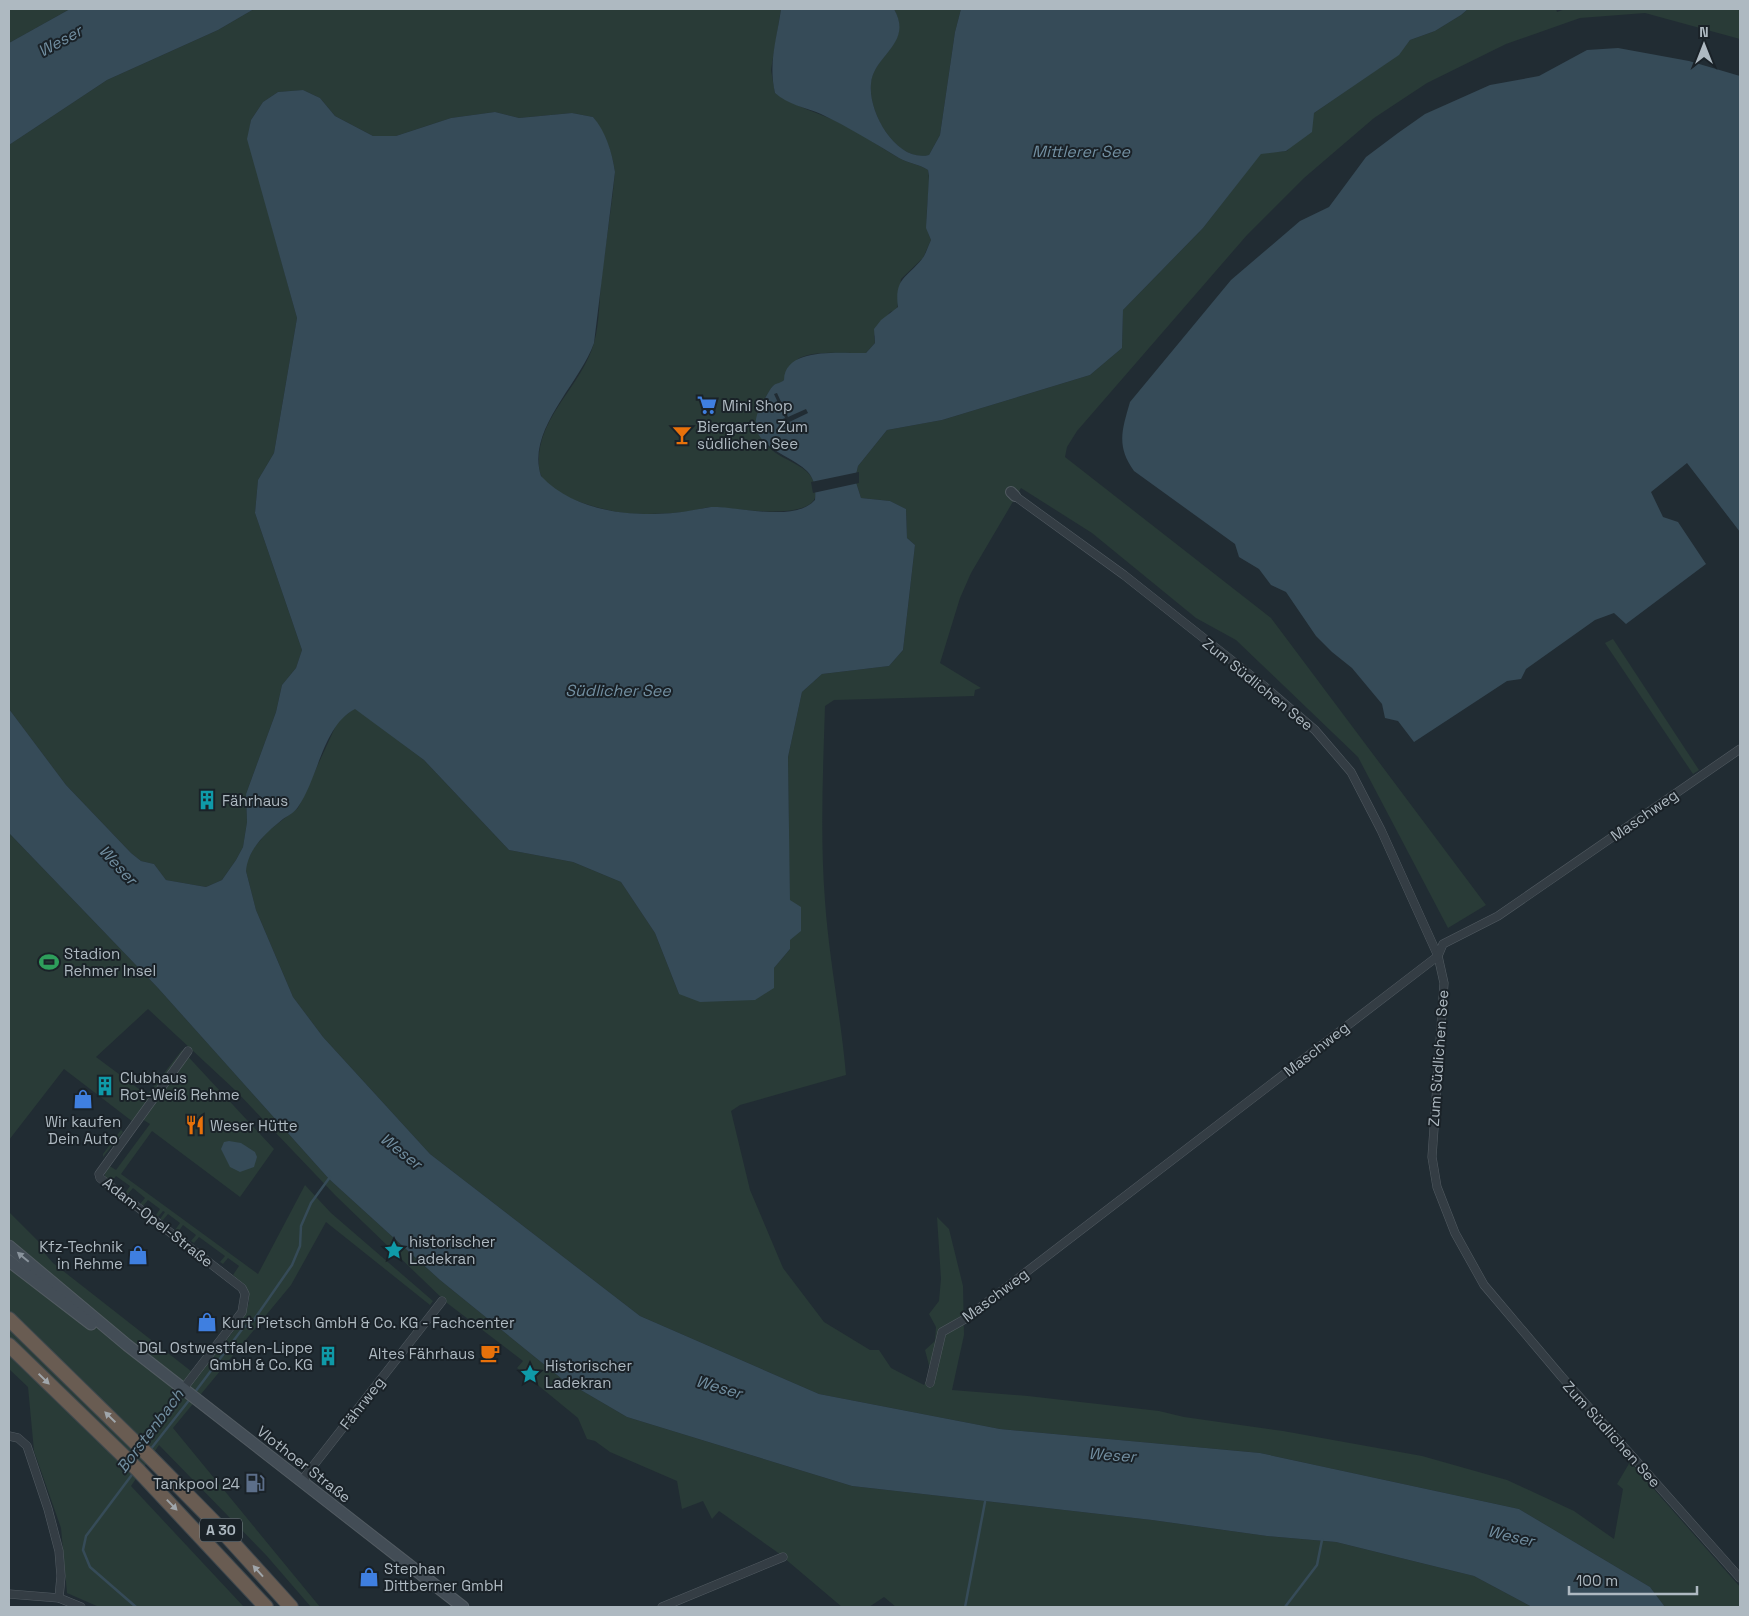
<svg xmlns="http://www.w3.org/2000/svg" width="1749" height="1616" viewBox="0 0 1749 1616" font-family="'Space Grotesk',sans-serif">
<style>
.green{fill:#293b37}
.water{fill:#364b58}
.pier{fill:#212c33}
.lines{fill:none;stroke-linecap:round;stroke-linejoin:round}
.stream{stroke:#364b58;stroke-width:2.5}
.minor-casing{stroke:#525b62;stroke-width:9}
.tertiary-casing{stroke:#525b62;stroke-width:12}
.secondary-casing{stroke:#525b62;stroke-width:13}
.motorway-casing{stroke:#3f484e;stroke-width:16}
.minor{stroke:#343d44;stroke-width:8}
.tertiary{stroke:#343d44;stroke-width:10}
.secondary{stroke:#434d56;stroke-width:11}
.motorway{stroke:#695c52;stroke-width:14}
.oneway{fill:#89939c}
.oneway2{fill:#a0a6ab}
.labels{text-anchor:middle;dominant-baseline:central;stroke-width:4;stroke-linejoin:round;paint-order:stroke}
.shield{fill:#1a2228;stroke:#828c93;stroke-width:1}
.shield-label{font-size:14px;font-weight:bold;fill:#aeb9c1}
.poi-label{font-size:15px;fill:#aeb9c1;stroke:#1a2228;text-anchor:start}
.street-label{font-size:15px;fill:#aeb9c1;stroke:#1a2228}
.water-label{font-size:16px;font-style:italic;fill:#728fa1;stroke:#1a2228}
</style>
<rect width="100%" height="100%" fill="#212c33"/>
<g class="green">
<path d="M9,9L10,10L70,9L9,43Z"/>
<path d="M254,9H781L771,70L775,93C795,107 820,113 842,124C862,134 880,147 899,158C908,163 919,164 928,170C932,193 921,218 931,240L923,258L901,279L897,310L890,312L874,336L875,343L866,353C846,354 821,350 802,357C791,361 791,372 784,380C781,384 776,383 773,386C770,390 763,400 762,405C761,413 760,436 765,443C779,463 814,462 816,491C819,524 730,507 711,507C702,508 694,511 685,512C661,514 632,516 608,510C587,505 540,493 539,467C535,418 581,388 594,343C600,322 599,296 602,274C606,240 612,206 615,172C612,151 605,134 593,117L572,113L519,118L495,112L451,118L396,136H373L335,116L320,98L303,90L278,92L263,102L251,120L248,139L297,318L274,453L258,480L255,513L302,650L296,668L282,685L276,712L246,794L247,822L243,847L236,860L222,880L206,887L166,880L154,864L141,861L131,853L66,785L9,709V145L107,80L218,30Z"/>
<path d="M894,9H961L955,32L940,135L929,155C897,163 868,113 871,84C873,55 913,44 894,9Z"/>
<path d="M1468,9H1556L1557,12L1565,9H1740V39L1645,13L1580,18L1506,44L1427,83L1374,118L1304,178L1247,235L1077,431L1067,447L1065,457L1271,618L1486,905L1448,928L1358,757L1236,640L1196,618L1092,533L1021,488L971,573L960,598L940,663L981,688L975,690L974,696L834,700L825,706C823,771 820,836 825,901C829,959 841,1017 846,1075L740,1105L731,1111L750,1190L783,1268L824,1322L870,1350H879L891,1368L924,1385L931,1373L925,1350L935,1341L936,1327L929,1314L939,1301L941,1279L937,1217L949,1229L963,1286L964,1335L952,1390L1028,1396L1159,1411L1184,1417L1283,1431L1422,1456L1507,1480L1574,1511L1614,1539L1623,1489L1617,1484L1630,1462L1740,1587V1607H1665L1650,1587L1519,1509L1260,1453L1000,1429L819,1394L640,1316L430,1154L323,1037L293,997L256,910L246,871V864L253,849L268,831L298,808L338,721L355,708L424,760L509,850L573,862L621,882L655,933L679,994L774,988V968L790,949L788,757L802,692L822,674L889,666L903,650L915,545L907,538L906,509L890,501L861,498L855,479L858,466L887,430L942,420L1090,375L1122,348L1123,310L1203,228L1261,153L1287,151L1314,113L1398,55L1410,40L1435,31L1461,15Z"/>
<path d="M1613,639L1699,770L1693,774L1605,643Z"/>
<path d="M9,833L158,988L329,1179L440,1280L562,1379L627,1417L852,1486L1152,1520L1267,1536L1336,1542L1474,1576L1532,1607H896L884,1597L869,1607H842L777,1552L719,1511L712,1519L703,1501L682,1509L677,1481L610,1452L595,1441L587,1439L578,1418L517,1368L523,1361L447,1303L336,1196L235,1090L148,1009L96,1057L147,1095L182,1050L274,1149L240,1197L152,1131L121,1174L258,1274L305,1185L331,1213L433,1301L430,1305L326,1222L291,1285L173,1428L320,1607H311L266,1555L159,1445L131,1486L244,1607H99L67,1593L61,1528L34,1451L28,1387L9,1369V1212L40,1243V1248L53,1263L196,1375C209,1361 249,1318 249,1300C249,1288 241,1282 233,1275L239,1266L228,1258L223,1264L220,1262L225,1256L199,1237L194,1243L191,1241L196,1235L183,1225L178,1232L175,1230L180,1223L168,1214L163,1220L160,1219L165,1212L163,1211L158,1217L156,1215L160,1209L148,1200L143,1206L140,1204L145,1198L133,1188L127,1195L125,1193L130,1186L116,1176L110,1184L105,1179V1171L108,1165L116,1170L150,1124L142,1119L137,1125L64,1069L9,1140Z"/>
<path d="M121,1130L123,1132L103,1157V1154Z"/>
</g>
<g class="water">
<path d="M70,9H254L218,30L107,80L9,145V43Z"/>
<path d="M781,9H894C914,44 873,55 871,84C868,113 897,163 929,155L940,135L955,32L961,9H1468L1461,15L1435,31L1410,40L1399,55L1314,113L1312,132L1286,151L1261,154L1203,228L1123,310L1122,348L1090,375L942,420L887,430L858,466L855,479L861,498L890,501L906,509L907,538L915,545L903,650L889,666L822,674L802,692L788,757L790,900L801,907V931L790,940V949L774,968V988L755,1000L700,1002L679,994L655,933L621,882L573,862L509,850L424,760L355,709C323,725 318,779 298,807C295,812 288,816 283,819C267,832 248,848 246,871L256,910L293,997L323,1037L430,1154L640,1316L819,1394L1000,1429L1260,1453L1519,1509L1650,1587L1665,1607H1532L1474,1576L1336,1542L1267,1536L1152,1520L852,1486L627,1417L562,1379L440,1280L329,1179L158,988L9,833V709L66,785L131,853L141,861L154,864L166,880L206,887L222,880L236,860L243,847L247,822L246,794L276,712L282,685L296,668L302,650L255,513L258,480L274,453L297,318L247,139L251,120L263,102L278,92L303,90L320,98L335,116L373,136H396L451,118L495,112L519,118L572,113L593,117C606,132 612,152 615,172L594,343C579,385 526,430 541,476C560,496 584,506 612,511C633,515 667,515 688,511C696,510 703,508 711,507C739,506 794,523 815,500C816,490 815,479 807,471C789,453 738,444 762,404C765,399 770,388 774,385C777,383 781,383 784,380C785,346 843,354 866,353L875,343L874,329L881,320L898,307C894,278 907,278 922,259C926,254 928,246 931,240L926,228L929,176L928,170C919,164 908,163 899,158C873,142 848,127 821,114C805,107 788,105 775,93C768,63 777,38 781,9Z"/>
<path d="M1618,48L1689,61L1740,76V532L1687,463L1651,492L1663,517L1678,522L1706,564L1626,624L1614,613L1595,620L1526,669L1521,679L1507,681L1414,742L1398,721L1385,718L1382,704L1352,668L1332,652L1316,636L1286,592L1271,585L1259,569L1239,557L1235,544L1134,471C1116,446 1122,430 1130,402L1231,280L1300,221L1329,207L1366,157L1398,133L1425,114L1490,85L1539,76L1587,50Z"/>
<path d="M229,1141L241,1143L255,1152L257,1157L254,1167L240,1172L230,1167L221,1149L224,1142Z"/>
</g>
<g class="pier">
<path d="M777,393L788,417L806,409L808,413L781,426L778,421L785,418L774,394Z"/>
<path d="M859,472V483L813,493L811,482Z"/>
</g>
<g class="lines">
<g class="stream">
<path d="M195,1392L243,1328L253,1321L292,1265L300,1246L301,1226L311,1203L330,1177"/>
<path d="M150,1450L190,1399"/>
<path d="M134,1472L86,1536L83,1550L90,1567L136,1607"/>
<path d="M965,1607L985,1502"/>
<path d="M1285,1607L1317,1565L1322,1540"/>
</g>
<defs>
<g id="minor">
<path d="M1015,496L1124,575L1264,686L1315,730L1351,772L1381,830L1438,956L1444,983L1432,1157L1437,1187L1455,1233L1484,1285L1561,1376L1740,1578"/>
<path d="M930,1383L942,1332L965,1319L1438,956L1443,944L1498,916L1740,749"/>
<path d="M183,1389L242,1312L245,1294L242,1288L100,1178L99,1174L188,1051"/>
<path d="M9,1436L18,1438L27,1446L48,1509L59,1551L61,1576L59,1598"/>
<path d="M304,1484L306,1475L442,1301"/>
<path d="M9,1594L59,1598L81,1607"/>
<path d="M662,1607L783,1557"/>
</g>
<path id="tertiary" d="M1011,492L1015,496"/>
<g id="secondary">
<path d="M9,1246L127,1345L463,1607"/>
<path d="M9,1261L91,1324"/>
</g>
<g id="motorway">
<path d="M9,1319L149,1456L214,1522L291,1607"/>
<path d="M9,1345L138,1470L266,1607"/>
</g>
</defs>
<use href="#minor" class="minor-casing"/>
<use href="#tertiary" class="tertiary-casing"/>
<use href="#secondary" class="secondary-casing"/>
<use href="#motorway" class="motorway-casing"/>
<use href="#minor" class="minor"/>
<use href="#tertiary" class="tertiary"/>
<use href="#secondary" class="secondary"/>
<use href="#motorway" class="motorway"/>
</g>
<defs><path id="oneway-solid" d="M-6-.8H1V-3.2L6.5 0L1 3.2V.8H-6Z" transform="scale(1.25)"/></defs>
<use class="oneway" href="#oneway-solid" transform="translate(23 1257) rotate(-140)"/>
<g class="oneway2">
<use href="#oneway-solid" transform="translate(44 1379) rotate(44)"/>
<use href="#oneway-solid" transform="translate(110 1417) rotate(-136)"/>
<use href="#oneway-solid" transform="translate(172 1505) rotate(46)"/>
<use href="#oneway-solid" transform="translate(258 1571) rotate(-132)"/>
</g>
<defs>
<symbol id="supermarket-bare" viewBox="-9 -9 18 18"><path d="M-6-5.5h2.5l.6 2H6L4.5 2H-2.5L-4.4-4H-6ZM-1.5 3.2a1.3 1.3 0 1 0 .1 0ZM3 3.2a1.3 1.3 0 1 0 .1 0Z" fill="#3f7fe0" stroke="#1a2228" stroke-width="2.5" paint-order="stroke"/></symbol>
<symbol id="bar-bare" viewBox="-9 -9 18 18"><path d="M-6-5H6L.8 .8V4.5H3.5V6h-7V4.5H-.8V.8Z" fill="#e8710a" stroke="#1a2228" stroke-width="2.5" paint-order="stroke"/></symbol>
<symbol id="building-bare" viewBox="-9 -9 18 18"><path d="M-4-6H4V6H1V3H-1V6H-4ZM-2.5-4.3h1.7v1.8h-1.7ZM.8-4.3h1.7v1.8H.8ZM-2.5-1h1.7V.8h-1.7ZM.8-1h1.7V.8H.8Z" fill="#0f9aa8" stroke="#1a2228" stroke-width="2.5" paint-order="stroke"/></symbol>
<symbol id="stadium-bare" viewBox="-9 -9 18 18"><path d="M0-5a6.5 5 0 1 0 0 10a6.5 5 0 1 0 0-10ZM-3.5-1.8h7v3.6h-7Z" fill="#2e9e5b" stroke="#1a2228" stroke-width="2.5" paint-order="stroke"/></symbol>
<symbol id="shop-bare" viewBox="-9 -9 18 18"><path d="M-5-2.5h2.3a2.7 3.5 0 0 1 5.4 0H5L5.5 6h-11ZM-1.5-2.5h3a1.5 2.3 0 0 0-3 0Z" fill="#3f7fe0" stroke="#1a2228" stroke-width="2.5" paint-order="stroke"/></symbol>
<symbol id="restaurant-bare" viewBox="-9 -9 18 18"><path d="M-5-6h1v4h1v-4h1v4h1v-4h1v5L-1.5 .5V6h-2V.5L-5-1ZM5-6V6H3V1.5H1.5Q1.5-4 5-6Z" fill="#e8710a" stroke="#1a2228" stroke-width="2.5" paint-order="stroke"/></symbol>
<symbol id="sight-bare" viewBox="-9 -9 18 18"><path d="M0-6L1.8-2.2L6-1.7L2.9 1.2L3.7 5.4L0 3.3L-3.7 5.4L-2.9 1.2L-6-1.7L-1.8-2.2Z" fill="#0f9aa8" stroke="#1a2228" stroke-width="2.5" paint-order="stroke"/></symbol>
<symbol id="cafe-bare" viewBox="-9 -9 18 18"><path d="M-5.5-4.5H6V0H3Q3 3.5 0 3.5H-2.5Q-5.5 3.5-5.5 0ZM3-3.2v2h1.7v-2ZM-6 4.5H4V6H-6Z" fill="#e8710a" stroke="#1a2228" stroke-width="2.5" paint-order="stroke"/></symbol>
<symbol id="fuel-bare" viewBox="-9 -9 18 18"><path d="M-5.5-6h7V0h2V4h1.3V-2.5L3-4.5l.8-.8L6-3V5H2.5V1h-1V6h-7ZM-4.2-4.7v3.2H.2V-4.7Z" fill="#5c6f8a" stroke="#1a2228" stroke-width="2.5" paint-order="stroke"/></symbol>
</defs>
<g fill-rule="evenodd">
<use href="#supermarket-bare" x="693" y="391" width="28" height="28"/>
<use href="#bar-bare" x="668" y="421" width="28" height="28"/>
<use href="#building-bare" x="193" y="786" width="28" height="28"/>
<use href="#stadium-bare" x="35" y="948" width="28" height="28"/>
<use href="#building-bare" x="91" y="1072" width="28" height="28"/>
<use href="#shop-bare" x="69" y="1085" width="28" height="28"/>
<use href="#restaurant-bare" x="181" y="1111" width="28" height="28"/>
<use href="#sight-bare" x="380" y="1236" width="28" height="28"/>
<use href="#shop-bare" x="124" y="1241" width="28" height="28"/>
<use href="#shop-bare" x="193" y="1308" width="28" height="28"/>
<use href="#cafe-bare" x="476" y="1339" width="28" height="28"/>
<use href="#building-bare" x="314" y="1342" width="28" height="28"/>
<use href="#sight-bare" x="516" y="1360" width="28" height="28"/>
<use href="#fuel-bare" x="241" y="1469" width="28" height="28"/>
<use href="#shop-bare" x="355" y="1563" width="28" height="28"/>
</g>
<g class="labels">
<rect class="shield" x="200" y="1518.5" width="42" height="23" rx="4"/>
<g class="shield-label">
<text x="221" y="1530">A 30</text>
</g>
<g class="poi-label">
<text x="722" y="405">Mini Shop</text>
<text x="697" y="426">Biergarten Zum<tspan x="697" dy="17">südlichen See</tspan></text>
<text x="222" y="800">Fährhaus</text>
<text x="64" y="953">Stadion<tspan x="64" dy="17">Rehmer Insel</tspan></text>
<text x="120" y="1077">Clubhaus<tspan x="120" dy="17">Rot-Weiß Rehme</tspan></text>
<text x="83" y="1121" text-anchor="middle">Wir kaufen<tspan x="83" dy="17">Dein Auto</tspan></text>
<text x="210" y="1125">Weser Hütte</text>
<text x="409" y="1241">historischer<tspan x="409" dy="17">Ladekran</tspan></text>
<text x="123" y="1246" text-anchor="end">Kfz-Technik<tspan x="123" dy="17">in Rehme</tspan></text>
<text x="222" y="1322">Kurt Pietsch GmbH &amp; Co. KG - Fachcenter</text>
<text x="313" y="1347" text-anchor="end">DGL Ostwestfalen-Lippe<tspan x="313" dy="17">GmbH &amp; Co. KG</tspan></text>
<text x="475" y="1353" text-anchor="end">Altes Fährhaus</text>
<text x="545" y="1365">Historischer<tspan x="545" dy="17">Ladekran</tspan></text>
<text x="240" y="1483" text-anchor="end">Tankpool 24</text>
<text x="384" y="1568">Stephan<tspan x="384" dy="17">Dittberner GmbH</tspan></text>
</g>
<g class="street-label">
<text transform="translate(1258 684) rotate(39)">Zum Südlichen See</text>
<text transform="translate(1644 815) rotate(-35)">Maschweg</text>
<text transform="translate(1316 1049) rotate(-38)">Maschweg</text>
<text transform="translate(1438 1058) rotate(-86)">Zum Südlichen See</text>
<text transform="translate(158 1222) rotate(38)">Adam-Opel-Straße</text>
<text transform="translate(995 1295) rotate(-37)">Maschweg</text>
<text transform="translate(362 1403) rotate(-52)">Fährweg</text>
<text transform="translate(1612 1434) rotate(48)">Zum Südlichen See</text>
<text transform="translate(304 1464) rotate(38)">Vlothoer Straße</text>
</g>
<g class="water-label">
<text transform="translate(60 41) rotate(-29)">Weser</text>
<text x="1081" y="151">Mittlerer See</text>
<text x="618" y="690">Südlicher See</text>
<text transform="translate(118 865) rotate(47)">Weser</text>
<text transform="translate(401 1151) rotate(38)">Weser</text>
<text transform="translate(719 1387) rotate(16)">Weser</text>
<text transform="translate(150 1431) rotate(-53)">Borstenbach</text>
<text transform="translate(1112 1455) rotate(4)">Weser</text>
<text transform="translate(1511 1536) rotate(13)">Weser</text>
</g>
</g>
<rect width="1749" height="1616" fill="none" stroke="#aeb9c1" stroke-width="20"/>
<g transform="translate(1704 45)" stroke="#1a2228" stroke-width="4" paint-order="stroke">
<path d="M0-4L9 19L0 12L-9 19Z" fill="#aeb9c1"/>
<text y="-8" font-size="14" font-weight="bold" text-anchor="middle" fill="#aeb9c1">N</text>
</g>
<path d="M1569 1586v8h128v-8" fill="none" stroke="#aeb9c1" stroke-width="2.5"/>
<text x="1576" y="1586" font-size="15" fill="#aeb9c1" stroke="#1a2228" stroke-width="4" paint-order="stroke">100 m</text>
</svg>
